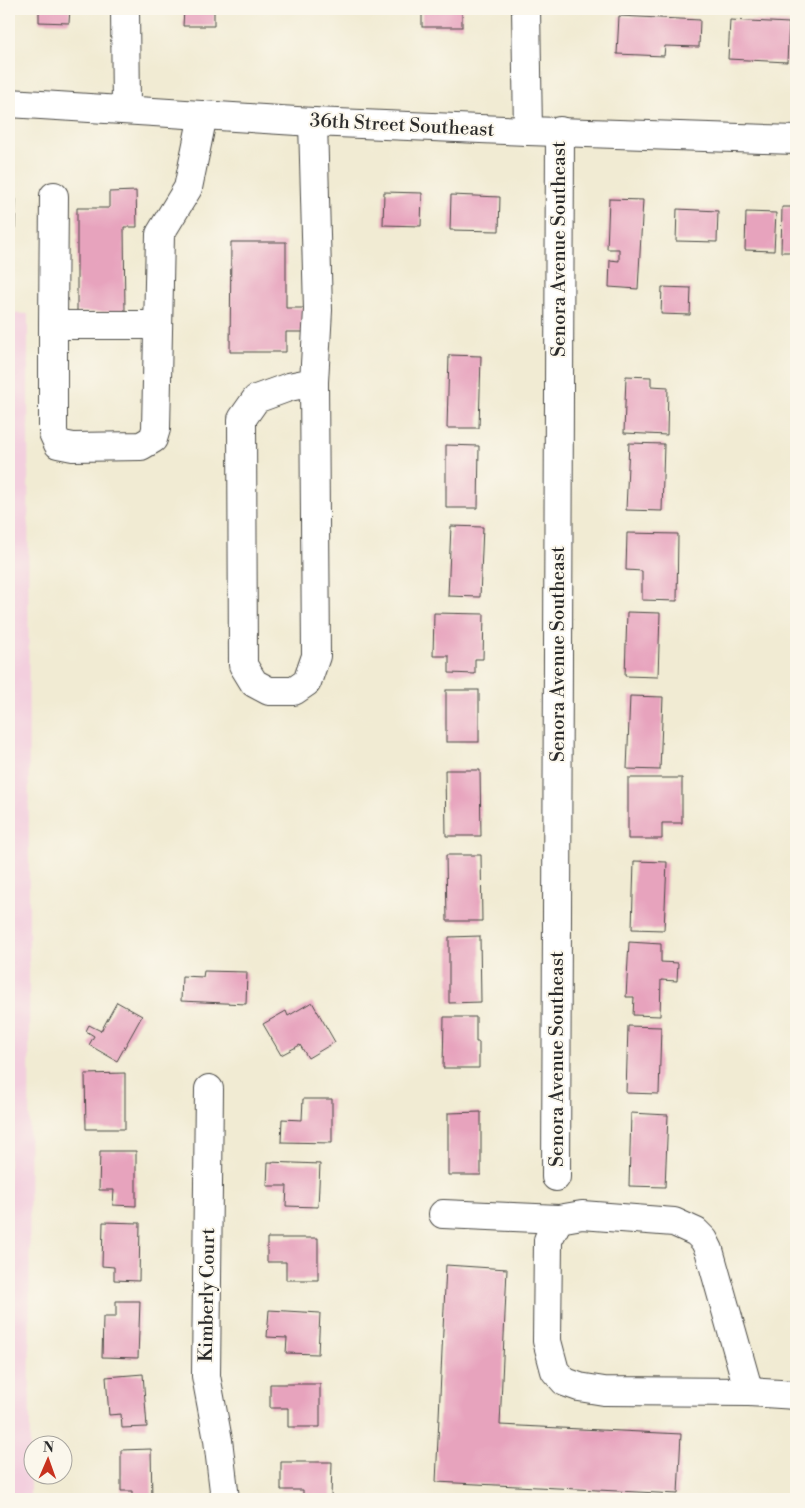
<svg xmlns="http://www.w3.org/2000/svg" width="805" height="1508" viewBox="0 0 805 1508" font-family="'Libre Bodoni',serif">
<style>
.built{fill:#f3cfde}
.building{fill:#e7a3bd}
.lines{fill:none;stroke-linecap:round;stroke-linejoin:round}
.minor-casing{stroke:#494844;stroke-width:30}
.minor{stroke:#fff;stroke-width:28}
.labels{text-anchor:middle;dominant-baseline:central;stroke-width:4;stroke-linejoin:round;paint-order:stroke}
.street-label{font-size:19px;fill:#2b2b2b;stroke:#fbf7ec}
</style>
<rect width="100%" height="100%" fill="#fbf7ec"/>
<filter id="ink" filterUnits="userSpaceOnUse"><feTurbulence type="fractalNoise" baseFrequency=".02" numOctaves="2"/><feDisplacementMap in="SourceGraphic" scale="10" xChannelSelector="R" yChannelSelector="G"/><feConvolveMatrix kernelMatrix="1 2 1 2 8 2 1 2 1" color-interpolation-filters="sRGB"/></filter>
<filter id="wash" filterUnits="userSpaceOnUse"><feTurbulence type="fractalNoise" baseFrequency=".0096" numOctaves="4" result="noise"/><feDisplacementMap in="SourceGraphic" scale="20" xChannelSelector="R" yChannelSelector="G"/><feGaussianBlur stdDeviation="1.12" result="paint"/><feColorMatrix in="noise" values="0 0 0 0 0 0 0 0 0 0 0 0 0 0 0 0 0 1.4 0 .05"/><feComposite in="paint" operator="in"/></filter>
<g filter="url(#wash)">
<rect width="100%" height="100%" fill="#f1ebd3"/>
<path class="built" d="M9,313L28,314L30,1499H9Z"/>
<g id="blocks">
<g class="building">
<path d="M39,9H70L69,23L39,22Z"/>
<path d="M184,9H214V26H183Z"/>
<rect x="422" y="9" width="40" height="18"/>
<path d="M619,16L700,20L699,47L665,46L664,56L617,54Z"/>
<path d="M730,20L789,23L787,62L728,59Z"/>
<path d="M136,191L137,227H124L125,312H77V208H109V192Z"/>
<path d="M384,192L422,193L421,226L383,225Z"/>
<path d="M451,195L500,197L499,231L450,230Z"/>
<path d="M9,198L16,199L15,228H9Z"/>
<path d="M609,199L643,200L638,289L609,287L610,260L619,261V249H607Z"/>
<path d="M782,207H796V252H781Z"/>
<path d="M677,209L718,211L717,242L676,241Z"/>
<path d="M746,212L776,213L774,251L745,250Z"/>
<path d="M231,242H286V308H310V332H286V352H230Z"/>
<path d="M662,287L691,288L690,315L661,314Z"/>
<path d="M449,355L481,356L479,428H447Z"/>
<path d="M626,376L651,377V386L668,387L667,435L624,433Z"/>
<path d="M629,443L664,444L662,511L626,510Z"/>
<path d="M446,445L479,446L478,508H446Z"/>
<path d="M451,526L483,527L480,597L448,596Z"/>
<path d="M627,533L678,534L677,601L642,600V571L626,570Z"/>
<path d="M627,612L660,613L658,677L625,676Z"/>
<path d="M434,613L484,614L483,659H475V674L449,673V656H433Z"/>
<rect x="446" y="690" width="33" height="52"/>
<path d="M630,696L663,697L660,770L627,769Z"/>
<path d="M445,770H480L481,836H446Z"/>
<path d="M628,778H682V823H662V839H628Z"/>
<path d="M446,855H481L482,921H447Z"/>
<path d="M634,861L667,862L664,930L632,929Z"/>
<path d="M480,936L481,1002L449,1003V937Z"/>
<path d="M629,942L661,944V962L678,963L677,981L661,980L660,1016L633,1015L634,997H626Z"/>
<path d="M204,971L247,972L246,1004L181,1001L182,976L203,977Z"/>
<path d="M117,1002L142,1016L117,1061L89,1045L94,1036L86,1031L89,1025L101,1031Z"/>
<path d="M312,1002L335,1042L308,1058L300,1045L281,1055L263,1024L286,1011L288,1016Z"/>
<path d="M444,1017H476V1042H479V1068H443Z"/>
<path d="M628,1026L661,1027L659,1094L626,1093Z"/>
<path d="M125,1073V1129H86L85,1074Z"/>
<path d="M303,1099H332V1143L281,1142L282,1119L302,1120Z"/>
<path d="M481,1112V1175H448V1113Z"/>
<path d="M631,1113L668,1115L665,1187L629,1186Z"/>
<path d="M100,1151H136V1206L113,1205L114,1190H99Z"/>
<path d="M268,1162L320,1164L318,1207L286,1206L287,1186H267Z"/>
<path d="M103,1222L140,1223L139,1281L114,1280V1267L102,1266Z"/>
<path d="M267,1238H318V1280H286V1262H267Z"/>
<path d="M446,1265L507,1269L500,1425L681,1434L678,1494L436,1482Z"/>
<path d="M116,1301H140L138,1358L102,1357L103,1317H116Z"/>
<path d="M269,1310L320,1313L318,1354L286,1353L287,1338L267,1337Z"/>
<path d="M143,1374L147,1427L122,1428L121,1414L109,1415L106,1377Z"/>
<path d="M270,1384H320V1427H288V1408H270Z"/>
<path d="M151,1449L152,1499H132V1491H121V1450Z"/>
<path d="M281,1462H332L331,1499H303V1490H281Z"/>
</g>
</g>
</g>
<g filter="url(#ink)">
<use href="#blocks" fill-opacity="0" stroke="#494844" stroke-width="1"/>
<g class="lines">
<defs>
<g id="minor">
<path d="M125,9L126,109"/>
<path d="M526,9L528,131"/>
<path d="M9,103L313,122L528,131L796,140"/>
<path d="M313,122L318,310L314,382L316,656L307,682L294,691H269L254,683L243,665L242,419L256,399L289,387L314,382"/>
<path d="M53,325L54,196"/>
<path d="M158,325H53V433L58,444L73,447L141,446L153,439L156,429L160,234L188,188L203,115"/>
<path d="M209,1089L206,1376L218,1440L225,1499"/>
<path d="M556,1177L560,131"/>
<path d="M443,1214L559,1219L582,1215L674,1222L696,1232L704,1240L709,1250L749,1392"/>
<path d="M559,1219L548,1240L547,1341L555,1371L565,1382L579,1387L604,1391L749,1392L796,1395"/>
</g>
</defs>
<use href="#minor" class="minor-casing"/>
<use href="#minor" class="minor"/>
</g>
</g>
<g class="labels">
<g class="street-label">
<text transform="translate(402 125) rotate(3)">36th Street Southeast</text>
<text transform="translate(559 249) rotate(-90)">Senora Avenue Southeast</text>
<text transform="translate(558 654) rotate(-90)">Senora Avenue Southeast</text>
<text transform="translate(557 1059) rotate(-90)">Senora Avenue Southeast</text>
<text transform="translate(207 1295) rotate(-89)">Kimberly Court</text>
</g>
</g>
<rect width="805" height="1508" fill="none" stroke="#fbf7ec" stroke-width="30"/>
<g transform="translate(48 1460) rotate(2)"><circle r="24" fill="#fbf7ec" stroke="#a8a59f"/>
<path d="M0-4L9 19L0 12L-9 19Z" fill="#c8321e"/>
<text y="-8" font-size="14" font-weight="bold" text-anchor="middle" fill="#2b2b2b">N</text>
</g>
</svg>
